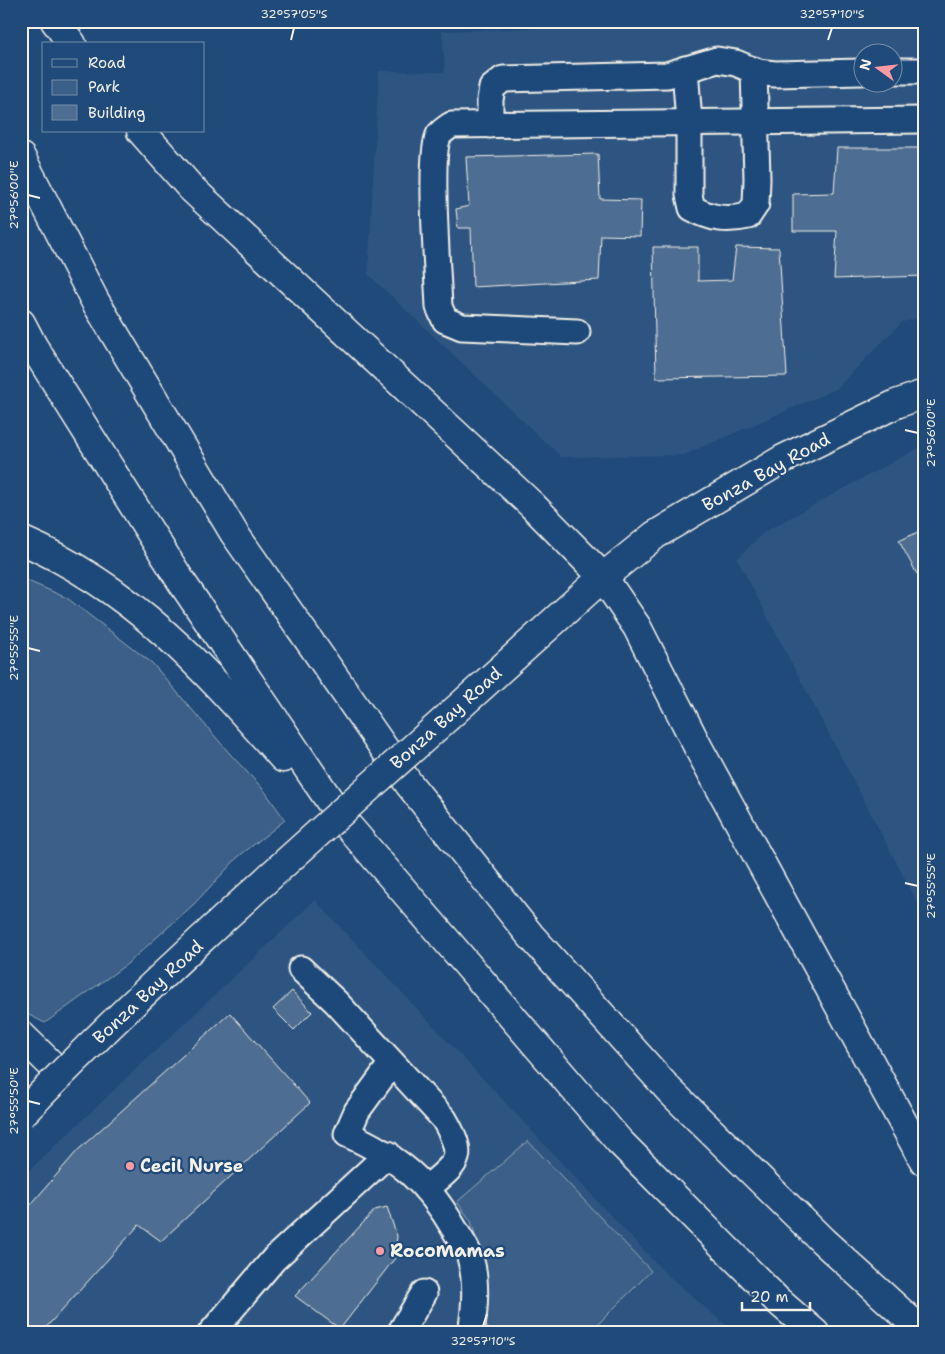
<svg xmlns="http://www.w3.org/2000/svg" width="945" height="1354" viewBox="0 0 945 1354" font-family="'Shantell Sans',sans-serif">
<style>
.built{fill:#2d5581;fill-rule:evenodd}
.green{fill:#3a5f88;stroke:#97a8b8}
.building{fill:#4d6e92;stroke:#f4f1e8}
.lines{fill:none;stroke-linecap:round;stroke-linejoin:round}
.minor-casing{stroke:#f4f1e8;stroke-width:29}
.major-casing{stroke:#f4f1e8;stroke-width:31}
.highway-casing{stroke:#f4f1e8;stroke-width:31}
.minor{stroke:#1f4a7a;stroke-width:25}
.major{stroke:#1f4a7a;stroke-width:28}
.highway{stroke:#1f4a7a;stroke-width:28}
.major-bridge-casing{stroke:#f4f1e8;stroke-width:31;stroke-linecap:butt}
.major-bridge{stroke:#1f4a7a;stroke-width:28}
.ticks{fill:none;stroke:#f4f1e8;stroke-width:2}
.poi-dot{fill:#ff9aa2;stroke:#1f4a7a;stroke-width:2}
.labels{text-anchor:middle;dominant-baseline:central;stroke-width:4.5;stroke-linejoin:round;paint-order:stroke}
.street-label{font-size:18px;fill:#f4f1e8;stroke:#1f4a7a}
.poi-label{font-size:18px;font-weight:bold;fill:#f4f1e8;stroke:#1f4a7a;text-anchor:start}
.neatline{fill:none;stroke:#f4f1e8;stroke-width:2}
.ticks-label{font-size:12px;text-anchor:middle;fill:#f4f1e8}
</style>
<rect width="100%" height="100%" fill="#1f4a7a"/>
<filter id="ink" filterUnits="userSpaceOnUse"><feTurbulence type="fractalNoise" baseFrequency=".02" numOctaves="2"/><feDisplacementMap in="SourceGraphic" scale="10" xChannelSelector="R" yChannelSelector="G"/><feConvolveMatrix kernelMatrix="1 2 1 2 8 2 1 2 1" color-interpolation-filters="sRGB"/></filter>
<g filter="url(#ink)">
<g class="built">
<path d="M759,21H924V317L902,322L836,389L684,455L561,457L368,274L379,71L445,72L442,31ZM862,52H892V82H862Z"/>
<path d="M924,445V915L737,559L764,532Z"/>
<path d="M315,900L665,1273L735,1333H21V1178Z"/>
</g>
<g class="green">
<path d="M21,578L67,598L152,663L231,755L264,790L285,820L238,857L194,904L127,964L45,1023L21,1011Z"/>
<path d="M528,1141L651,1271L589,1333H495L480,1322L484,1267L471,1221L457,1202Z"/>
</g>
<g class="building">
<path d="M837,148H924V276L834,279L837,231H793V194L834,193Z"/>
<path d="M598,154L600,199L641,200L640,236L601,235L599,280L473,287L471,228H458L456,209L469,206L466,157Z"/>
<path d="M653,247H698V281L732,280L736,247L779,248L787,376L656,378Z"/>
<path d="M924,529V570L917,574L899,541Z"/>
<path d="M292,991L312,1012L294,1030L273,1009Z"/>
<path d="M230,1013L310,1103L161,1241L139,1225L41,1333H21V1216L78,1150Z"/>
<path d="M387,1207L397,1236L395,1258L340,1329L295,1296L375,1210Z"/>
</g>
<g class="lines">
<defs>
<g id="minor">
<path d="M685,69L689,122V195L692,208C711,219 727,221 748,216L756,204L757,179L754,70"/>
<path d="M892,71H924"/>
<path d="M490,125V100L492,88L503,79L667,75L717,60L736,63L757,72L775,74L862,72"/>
<path d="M577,332L462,327L445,320L439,307C438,278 428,154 439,135C442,131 447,128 451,125L924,120"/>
<path d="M301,969L336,1002L444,1119C467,1159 458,1162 426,1189"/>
<path d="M392,1063L357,1111L347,1134C398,1157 427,1181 455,1230C460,1239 467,1248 470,1257C477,1280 475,1309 471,1333"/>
<path d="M211,1333L274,1259L388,1154"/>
<path d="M400,1333L424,1293"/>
</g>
<path id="major" d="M449,716L603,577L655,535L783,459L896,404L924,394"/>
<g id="highway">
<path d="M55,21L72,44"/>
<path d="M141,131L191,188L532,505L603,577L637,627L699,749L924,1161"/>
<path d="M21,157L95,301L234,533L409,784L530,935L670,1091L823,1241L924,1333"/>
<path d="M21,323L33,346L181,581L342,819L619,1141L778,1301L815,1333"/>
<path d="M21,540C133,588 205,669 283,758"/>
<path d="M21,1035L61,1074"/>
</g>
</defs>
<use href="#minor" class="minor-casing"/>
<use href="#major" class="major-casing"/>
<use href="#highway" class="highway-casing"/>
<use href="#minor" class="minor"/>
<use href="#major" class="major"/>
<use href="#highway" class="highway"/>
<defs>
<path id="major-bridge" d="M21,1115C156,975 304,846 449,716"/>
</defs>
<use href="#major-bridge" class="major-bridge-casing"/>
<use href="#major-bridge" class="major-bridge"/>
</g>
</g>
<path class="ticks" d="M291,40L294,28M828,40L832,28M28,195L40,198M905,430L918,433M28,648L40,651M905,883L918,886M28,1101L40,1104M483,1326L487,1314"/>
<g class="poi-dot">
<circle cx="130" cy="1166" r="5"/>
<circle cx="380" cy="1251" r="5"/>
</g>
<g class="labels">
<g class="street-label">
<text transform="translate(766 472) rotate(-29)">Bonza Bay Road</text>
<text transform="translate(446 718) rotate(-42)">Bonza Bay Road</text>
<text transform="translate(148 992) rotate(-43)">Bonza Bay Road</text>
</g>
<g class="poi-label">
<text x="140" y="1166">Cecil Nurse</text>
<text x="390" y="1251">RocoMamas</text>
</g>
</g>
<rect width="945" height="1354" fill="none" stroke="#1f4a7a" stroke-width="55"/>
<rect x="42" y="42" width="162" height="90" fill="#1f4a7a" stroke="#748da6"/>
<rect x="52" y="59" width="25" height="8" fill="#1f4a7a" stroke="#748da6"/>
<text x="88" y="68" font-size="15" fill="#f4f1e8">Road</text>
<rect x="52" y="80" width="25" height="15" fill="#3a5f88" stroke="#748da6"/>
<text x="88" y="92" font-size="15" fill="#f4f1e8">Park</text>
<rect x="52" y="105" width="25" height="15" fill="#4d6e92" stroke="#748da6"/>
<text x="88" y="118" font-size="15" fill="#f4f1e8">Building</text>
<g transform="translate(878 68) rotate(285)"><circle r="24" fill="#1f4a7a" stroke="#748da6"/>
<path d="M0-4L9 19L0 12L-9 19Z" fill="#ff9aa2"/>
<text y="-8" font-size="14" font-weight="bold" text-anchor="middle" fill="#f4f1e8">N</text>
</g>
<path d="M742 1302v8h68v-8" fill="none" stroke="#f4f1e8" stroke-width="2.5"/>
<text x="750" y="1302" font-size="15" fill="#f4f1e8" stroke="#1f4a7a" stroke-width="4" paint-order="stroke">20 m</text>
<rect x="28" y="28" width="890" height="1298" class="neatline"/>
<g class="ticks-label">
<text x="294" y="18">32°57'05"S</text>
<text x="832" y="18">32°57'10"S</text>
<text transform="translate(14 195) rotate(-90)" y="4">27°56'00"E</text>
<text transform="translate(931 433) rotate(-90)" y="4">27°56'00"E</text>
<text transform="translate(14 648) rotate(-90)" y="4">27°55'55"E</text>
<text transform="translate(931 886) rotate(-90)" y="4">27°55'55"E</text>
<text transform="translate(14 1101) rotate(-90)" y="4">27°55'50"E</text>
<text x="483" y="1345">32°57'10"S</text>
</g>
</svg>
